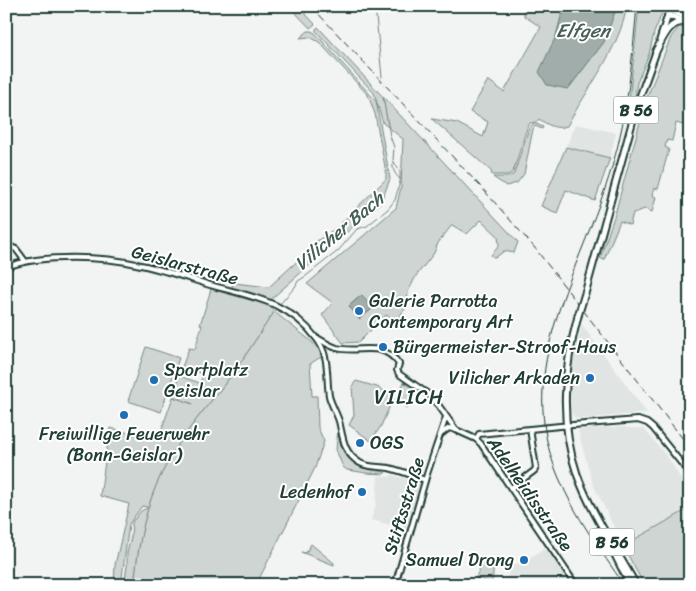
<svg xmlns="http://www.w3.org/2000/svg" width="696" height="591" viewBox="0 0 696 591" font-family="Sriracha,sans-serif">
<style>
.built{fill:#e0e4e3}
.green{fill:#ced5d3;stroke:#768984;fill-rule:evenodd}
.water{fill:#a1adaa;stroke:#6d807b}
.lines{fill:none;stroke-linecap:round;stroke-linejoin:round}
.stream{stroke:#6d807b;stroke-width:1}
.tertiary-casing{stroke:#1f3d34;stroke-width:8}
.primary-casing{stroke:#1f3d34;stroke-width:9}
.motorway-casing{stroke:#1f3d34;stroke-width:9}
.tertiary{stroke:#fff;stroke-width:4}
.primary{stroke:#fff;stroke-width:5}
.motorway{stroke:#fff;stroke-width:5.5}
.tram{stroke:#1f3d34;stroke-width:1}
.rail{stroke:#1f3d34;stroke-width:1;stroke-dasharray:8 4;stroke-linecap:butt}
.primary-bridge-casing{stroke:#1f3d34;stroke-width:9;stroke-linecap:butt}
.primary-bridge{stroke:#fff;stroke-width:5}
.poi-dot{fill:#1f6fb2;stroke:#fff;stroke-width:2}
.labels{text-anchor:middle;dominant-baseline:central;stroke-width:4;stroke-linejoin:round;paint-order:stroke}
.shield{fill:#fff;stroke:#627771;stroke-width:1}
.shield-label{font-size:16px;font-weight:bold;fill:#1f3d34}
.street-label{font-size:18px;fill:#1f3d34;stroke:#fff}
.poi-label{font-size:18px;fill:#1f3d34;stroke:#fff;text-anchor:start}
.water-label{font-size:19px;font-style:italic;fill:#465f57;stroke:#fff}
.quarter-label{font-size:20px;letter-spacing:1px;fill:#1f3d34;stroke:#fff}
</style>
<rect width="100%" height="100%" fill="#f2f3f3"/>
<filter id="ink" filterUnits="userSpaceOnUse"><feTurbulence type="fractalNoise" baseFrequency=".02" numOctaves="2"/><feDisplacementMap in="SourceGraphic" scale="10" xChannelSelector="R" yChannelSelector="G"/><feConvolveMatrix kernelMatrix="1 2 1 2 8 2 1 2 1" color-interpolation-filters="sRGB"/></filter>
<g filter="url(#ink)">
<g class="built">
<path d="M576,124L616,133L610,158L566,147Z"/>
<path d="M582,325L607,359L647,413L580,419L574,417L571,411V385L572,365Z"/>
<path d="M620,427L644,429L669,459L690,494V508L623,546L593,484L578,431L584,429Z"/>
<path d="M392,475L420,483L408,529L371,520L376,504L378,476L390,477Z"/>
<path d="M544,549L551,553L572,585H504L510,581L508,578L509,566L521,563Z"/>
</g>
<g class="green">
<path d="M289,6H298L315,24L310,28Z"/>
<path d="M524,6H567L561,17L556,36L568,89L604,42L617,6H627C619,50 588,87 567,126C556,130 548,125 539,119L537,122L530,123L527,128L513,172L508,175H492L491,171L432,119L457,123L483,137L488,122L470,112L488,80L504,92L541,27L524,16Z"/>
<path d="M639,6H665L654,33L649,54L637,83L635,97L629,101Z"/>
<path d="M318,27L518,242L514,253L504,251L495,258L491,255L499,246L498,236L481,220L467,234L452,225L438,243L434,253L416,276L408,292L407,306L396,321L386,315L359,342L343,343L322,315L333,303L307,284L396,208L401,187L403,139L383,123L374,93L316,31V29ZM360,296L371,310L359,319L349,306Z"/>
<path d="M679,27L690,28V127L676,123L672,141L667,140L665,147L669,149L658,189L654,188L652,196L656,197L652,212L645,209L633,213L630,225L620,221L604,260L600,258L615,214L646,100L671,37Z"/>
<path d="M308,31H311L315,33L376,101L390,179L381,202L270,300L231,288L234,283L269,287L304,255L314,243L336,228L386,179V172L375,114L368,95L319,42L310,37L300,38Z"/>
<path d="M534,123L543,127L542,129L535,126L533,129L524,174L517,183L506,186L493,177H508L514,174L529,128Z"/>
<path d="M566,147L610,158L595,201L566,190L557,213L541,206Z"/>
<path d="M211,289L268,305L277,314L311,341L322,353L323,358H319L310,364L312,396H317L318,428L324,441L315,468L256,585H124L127,566V553L131,537L132,522L141,511L147,508V507L142,506L129,524L121,585H114L115,565L129,504L100,496L110,428L141,436L161,431L173,397L193,404L172,396L179,376L200,383L203,374L182,367L189,348L195,349L202,325H200Z"/>
<path d="M146,347L179,358L161,412L128,401Z"/>
<path d="M356,381L377,387L394,396L381,426L371,441L349,425L354,415L352,386Z"/>
<path d="M404,382L416,388L407,408L402,403L395,402L398,395L402,393L401,389Z"/>
<path d="M338,425C338,459 354,469 386,472L384,474L367,473L347,470L343,467L336,450Z"/>
<path d="M690,508V585H644L623,546Z"/>
<path d="M311,544L334,563V565L301,552L306,553Z"/>
<path d="M485,561L494,564L492,583L476,578L481,564Z"/>
</g>
<g class="water">
<path d="M567,6H617L604,42L568,89L547,85L539,72L556,36L561,17Z"/>
<path d="M362,295L372,309L359,319L349,306Z"/>
</g>
<g class="lines">
<g class="stream">
<path d="M375,6L382,77"/>
<path d="M393,161C392,168 394,174 400,179"/>
<path d="M279,305L295,287L298,281L306,276L338,251L357,229L367,226L388,209L395,200L400,182V172L393,160L394,147L390,136L383,97"/>
<path d="M134,585C138,547 145,505 163,471C181,434 210,404 234,372C249,351 262,329 277,308"/>
</g>
<defs>
<g id="tertiary">
<path d="M6,245L16,249L25,261"/>
<path d="M6,267C43,254 103,256 141,265C165,270 187,278 210,285C252,297 288,301 316,338C330,355 326,376 329,396C331,404 336,412 339,421C343,437 343,453 360,463C369,468 379,466 389,468C402,471 414,476 425,480"/>
<path d="M319,339C324,342 330,346 337,348C360,354 381,339 399,364L397,370L399,374L428,394L439,406L456,430L476,439L481,444L576,585"/>
<path d="M441,434L449,428L456,430"/>
<path d="M476,439L479,434L560,426L638,420L647,423L653,428L690,474"/>
<path d="M511,488L534,471L536,468L530,429"/>
<path d="M395,585L427,474L446,417"/>
</g>
<g id="primary">
<path d="M660,40L671,6"/>
<path d="M586,290L637,105L657,49"/>
<path d="M578,316C564,368 559,421 577,474C591,513 616,549 636,585"/>
<path d="M607,539L630,585"/>
</g>
<g id="motorway">
<path d="M670,9L690,19"/>
<path d="M668,15L690,24"/>
<path d="M656,51C663,39 668,22 684,22"/>
</g>
</defs>
<use href="#tertiary" class="tertiary-casing"/>
<use href="#primary" class="primary-casing"/>
<use href="#motorway" class="motorway-casing"/>
<use href="#tertiary" class="tertiary"/>
<use href="#primary" class="primary"/>
<use href="#motorway" class="motorway"/>
<path class="tram" d="M624,585C601,551 575,516 559,478C511,368 581,271 612,167C628,114 632,60 637,6"/>
<path class="rail" d="M311,6L481,187L534,247L690,448"/>
<defs>
<path id="primary-bridge" d="M578,316L586,290"/>
</defs>
<use href="#primary-bridge" class="primary-bridge-casing"/>
<use href="#primary-bridge" class="primary-bridge"/>
</g>
</g>
<g class="poi-dot">
<circle cx="359" cy="311" r="5"/>
<circle cx="383" cy="347" r="5"/>
<circle cx="590" cy="378" r="5"/>
<circle cx="154" cy="380" r="5"/>
<circle cx="124" cy="415" r="5"/>
<circle cx="360" cy="443" r="5"/>
<circle cx="362" cy="492" r="5"/>
<circle cx="524" cy="560" r="5"/>
</g>
<g class="labels">
<g class="shield">
<rect x="613.5" y="96.5" width="45" height="27" rx="4"/>
<rect x="589.5" y="528.5" width="45" height="27" rx="4"/>
</g>
<g class="shield-label">
<text x="636" y="110">B 56</text>
<text x="612" y="542">B 56</text>
</g>
<g class="street-label">
<text transform="translate(185 265) rotate(15)">Geislarstraße</text>
<text transform="translate(530 494) rotate(55)">Adelheidisstraße</text>
<text transform="translate(404 506) rotate(-73)">Stiftsstraße</text>
</g>
<g class="poi-label">
<text x="369" y="301">Galerie Parrotta<tspan x="369" dy="21">Contemporary Art</tspan></text>
<text x="393" y="347">Bürgermeister-Stroof-Haus</text>
<text x="164" y="370">Sportplatz<tspan x="164" dy="21">Geislar</tspan></text>
<text x="580" y="378" text-anchor="end">Vilicher Arkaden</text>
<text x="124" y="434" text-anchor="middle">Freiwillige Feuerwehr<tspan x="124" dy="21">(Bonn-Geislar)</tspan></text>
<text x="370" y="443">OGS</text>
<text x="352" y="492" text-anchor="end">Ledenhof</text>
<text x="514" y="560" text-anchor="end">Samuel Drong</text>
</g>
<g class="water-label">
<text x="583" y="30">Elfgen</text>
<text transform="translate(339 231) rotate(-40)">Vilicher Bach</text>
</g>
<g class="quarter-label">
<text x="409" y="397">VILICH</text>
</g>
</g>
<rect width="696" height="591" fill="none" stroke="#fff" stroke-width="25"/>
<rect x="12" y="12" width="671" height="566" fill="none" stroke="#1f3d34" stroke-width="2" filter="url(#ink)"/>
</svg>
